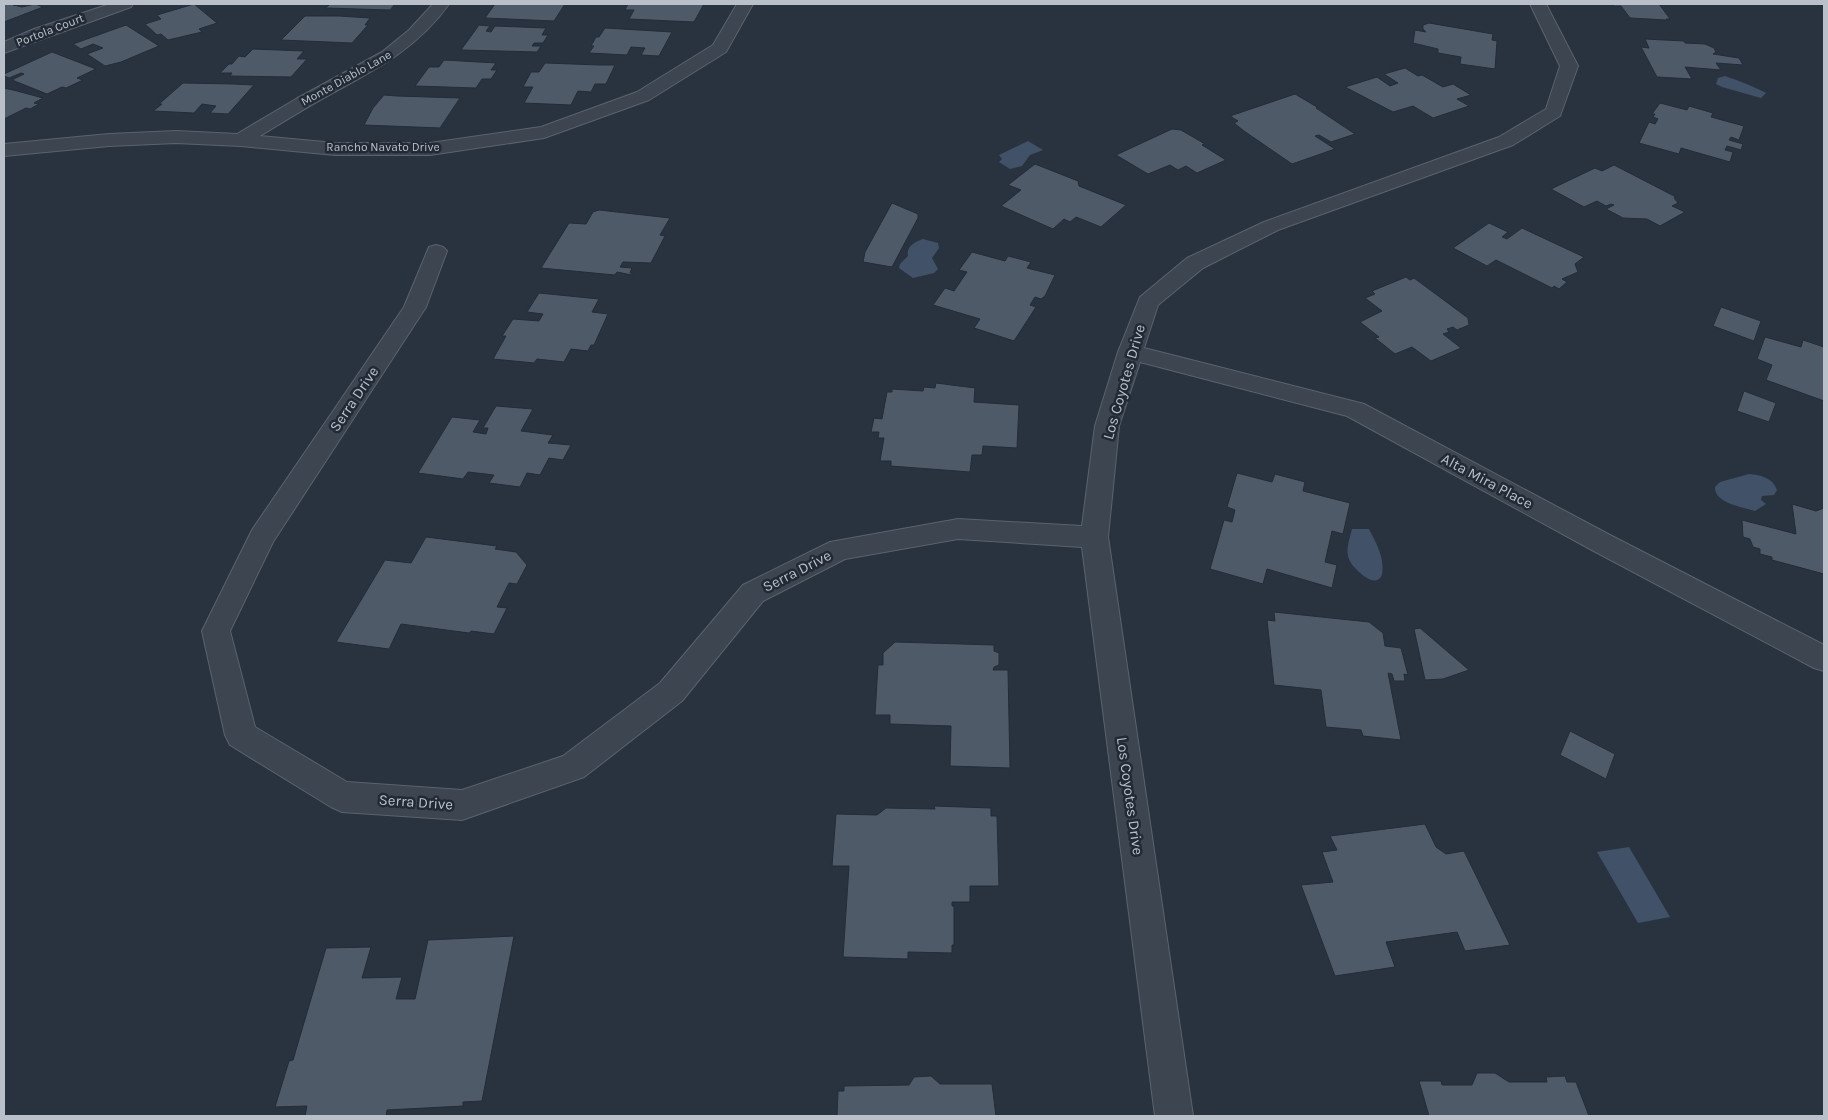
<svg xmlns="http://www.w3.org/2000/svg" width="1828" height="1120" viewBox="0 0 1828 1120" font-family="Karla,sans-serif">
<style>
.water{fill:#405168}
.building{fill:#4f5a68;stroke:#232c37}
.lines{fill:none;stroke-linecap:round;stroke-linejoin:round}
.minor-casing{stroke:#5a636d;stroke-width:2}
.minor{fill:#3c4550;fill-rule:evenodd}
.labels{text-anchor:middle;dominant-baseline:central;stroke-width:5;stroke-linejoin:round;paint-order:stroke}
.far-street-label{font-size:12px;fill:#b9c0ca;stroke:#212a35}
.street-label{font-size:15px;fill:#b9c0ca;stroke:#212a35}
</style>
<rect width="100%" height="100%" fill="#293340"/>
<g class="water">
<path d="M1725,76C1737,80 1755,87 1766,93L1761,98L1722,87L1716,84L1718,78Z"/>
<path d="M1028,141L1043,150L1030,155L1022,166L1010,169L999,162L1002,159L999,155Z"/>
<path d="M923,239L938,243L939,248L932,258L938,269L934,273L913,278L899,268L900,264L908,256C906,246 915,242 923,239Z"/>
<path d="M1749,474C1761,475 1773,478 1777,490L1774,495L1762,496L1761,500L1766,504L1755,511C1742,507 1714,503 1715,487L1720,482Z"/>
<path d="M1352,529H1369C1374,539 1380,549 1382,561C1386,587 1370,584 1356,569C1353,566 1349,561 1348,556C1346,548 1350,537 1352,529Z"/>
<path d="M1629,847L1670,917L1638,923L1597,852Z"/>
</g>
<g class="building">
<path d="M4,4H15L13,5L22,7L35,4L43,7L4,22Z"/>
<path d="M194,4L217,23L199,29L202,32L168,40L161,34L157,35L145,24L161,19L157,15Z"/>
<path d="M330,4H395L390,10L326,8Z"/>
<path d="M495,4H565L554,21L485,18Z"/>
<path d="M628,4H704L694,22L629,19L634,10H625Z"/>
<path d="M1612,4H1659L1670,19H1666L1667,20L1630,18L1621,6H1614Z"/>
<path d="M305,16H339L370,18L365,25H368L352,43L281,40Z"/>
<path d="M1429,23L1493,34L1492,40L1497,41L1495,69L1460,64L1461,57L1438,53V49L1413,43L1415,30L1426,32L1423,29V25Z"/>
<path d="M126,25L159,46L121,62L105,66L87,54L103,48L93,44L81,49L73,44Z"/>
<path d="M479,25L490,26L486,31L491,32L495,26L546,28L542,35H548L543,43H534L532,46H541L537,52L461,50Z"/>
<path d="M605,28L672,32L659,56L641,55L645,48L631,47L627,55L589,53L594,46H591L596,37H599Z"/>
<path d="M1645,39L1684,41L1685,43L1705,44L1714,48L1716,52L1713,54L1739,58L1743,65L1716,63L1721,70L1685,67L1692,79L1657,77L1641,47L1649,48Z"/>
<path d="M253,49L304,51L297,59H307L291,77L230,76L232,73H220L229,64H232L239,56L245,57Z"/>
<path d="M52,52L96,69L77,78L83,80L66,88L62,87L47,94L12,80L24,74L21,73L9,78L4,76V74Z"/>
<path d="M444,60L496,63L491,70H497L491,79H482L476,88L415,86L429,67H439Z"/>
<path d="M545,63L600,65H615L606,84H595L591,92L578,91L571,105L524,103L533,87H523L531,72H539Z"/>
<path d="M1405,68L1418,76L1422,75L1443,87L1453,84L1471,95L1457,99L1469,106L1433,118L1413,106L1393,112L1345,87L1377,77L1390,86L1398,83L1384,74Z"/>
<path d="M183,83L233,84L254,85L228,114L210,113L216,106L202,104L194,113L153,111L162,104H159Z"/>
<path d="M4,88L17,91L43,98L34,103L39,104L30,109L26,108L4,119Z"/>
<path d="M1295,94L1317,107L1316,108L1355,134L1331,142L1319,135L1315,136L1335,149L1292,164L1244,131L1234,123L1238,121L1230,116Z"/>
<path d="M384,95L397,96L460,98L440,128L364,125L373,108Z"/>
<path d="M1660,103L1687,110L1689,106L1713,113L1711,117L1744,126L1739,140L1731,137L1729,140L1743,144L1741,150L1727,146L1725,150L1733,152L1730,162L1681,148L1679,154L1639,143L1649,122L1655,124L1658,119L1653,117L1655,114H1652Z"/>
<path d="M1172,129L1181,130L1205,144L1202,145L1226,160L1197,173L1186,166L1178,170L1170,165L1148,174L1116,155Z"/>
<path d="M1035,164L1078,181L1079,186L1126,205L1101,227L1076,217L1070,222L1064,219L1053,229L1001,206L1021,190L1008,185Z"/>
<path d="M1614,165L1676,197L1674,198L1678,203L1672,206L1685,212L1660,226L1647,219L1623,218L1606,209L1614,205L1611,204L1606,206L1597,201L1584,207L1551,189L1595,168L1602,171Z"/>
<path d="M892,203L918,214V218L892,267L863,262L865,252Z"/>
<path d="M599,210L670,218L660,235L665,236L651,263L623,262L620,267L632,268L630,273H632V275L617,272L615,275L541,268L569,223L586,224L593,212Z"/>
<path d="M1489,223L1508,232L1502,237L1507,239L1522,228L1584,257L1575,264L1578,272L1562,279L1567,282L1559,289L1554,286L1552,288L1496,260L1487,266L1453,248Z"/>
<path d="M972,252L1005,261L1008,256L1031,262L1027,268L1055,275L1045,296L1041,299L1035,297L1030,305L1036,307L1014,341L974,328L980,319L933,305L945,288L954,291L967,272L959,270Z"/>
<path d="M1406,277L1410,280L1414,278L1468,318L1469,325L1457,330L1453,327L1447,329L1449,332L1443,334L1461,348L1431,361L1412,347L1395,354L1375,338L1379,337L1360,322L1382,311L1365,298L1375,294L1372,291Z"/>
<path d="M539,293L599,299L592,312L608,314L594,345H591L588,351L571,349L564,362L537,359L534,363L493,359L506,336H502L513,319L539,321L543,314L527,312Z"/>
<path d="M1721,307L1761,321L1754,341L1713,326Z"/>
<path d="M1765,337L1801,347L1803,340L1824,347V401L1766,380L1772,365L1757,359Z"/>
<path d="M936,383L975,388L974,402L1019,405L1017,448L983,446L982,455H972L970,472L891,466V461H880L884,438H878L879,432H871L874,418L882,419L887,392H892V389L923,391L924,387L935,388Z"/>
<path d="M1744,391L1776,403L1769,422L1737,411Z"/>
<path d="M496,406L533,409L521,431L553,435L548,443L571,445L563,460L549,458L540,475L527,473L520,487L489,483L494,475L468,472L463,479L418,473L452,417L480,420L473,432L486,434L488,428H483Z"/>
<path d="M1237,473L1272,482L1275,474L1305,482L1303,491L1350,503L1343,534L1332,531L1325,562L1337,565L1332,588L1267,569L1263,584L1210,569L1224,520L1232,522L1235,510L1227,507Z"/>
<path d="M1792,504L1816,511L1824,508V574L1772,560V557L1760,554V549L1753,547L1750,539L1743,537L1742,520L1796,534Z"/>
<path d="M426,537L497,546L495,549L516,552L527,565L517,584L509,583L497,607L507,608L494,634L471,631L469,633L401,624L389,649L336,642L385,560L411,563Z"/>
<path d="M1274,612L1369,622L1383,633L1385,646L1401,648L1408,675L1404,674L1405,681H1394L1392,674L1388,673L1401,740L1363,736L1361,730L1326,727L1321,690L1274,685L1267,620L1275,621Z"/>
<path d="M1420,628L1469,670L1443,679L1425,680L1414,629Z"/>
<path d="M895,642L994,645V651L999,653V665L994,667L993,670H1008L1010,768L950,766L951,726L890,724V715H875L878,665H883V653Z"/>
<path d="M1570,731L1615,754L1606,779L1560,755Z"/>
<path d="M934,806L991,808V816H997L999,886H970V902H952V906H954V945H952V953L908,952V959L843,957L849,866H832L836,814L877,815L886,808L935,809Z"/>
<path d="M1425,824L1436,847L1446,854L1464,851L1510,945L1465,951L1457,932L1386,942L1395,967L1335,976L1301,885L1333,882L1322,852L1337,850L1330,836Z"/>
<path d="M514,936L482,1101L463,1102V1106L387,1110L386,1116H305L307,1106L275,1107L289,1061L293,1060L326,948L371,947L362,978L402,977L396,999H415L428,940Z"/>
<path d="M1477,1073H1495L1509,1082H1547L1546,1077L1565,1076L1567,1082H1576L1589,1116H1429L1419,1081H1441L1442,1085H1472Z"/>
<path d="M931,1076L940,1084H992L996,1116H837L838,1091H844V1086L909,1085L914,1077Z"/>
</g>
<g class="lines">
<defs>
<g id="minor">
<path d="M110,4H133L131,7L4,53V42L34,29Z"/>
<path d="M433,4H449C418,48 375,70 329,95C305,108 283,122 260,136L335,143H430L541,127L637,92L713,45L737,4H753L726,52L649,100L544,138L430,155H335L241,146L176,143L109,146L4,156V144L109,134L176,131L237,134L296,99L382,52L409,30Z"/>
<path d="M1530,4H1546L1578,66L1560,116L1513,145L1278,230L1203,268L1158,305L1144,348L1364,404L1610,535L1824,645V671L1814,668L1590,549L1347,416L1140,362L1119,426L1108,537L1193,1116H1155L1082,547L958,539L845,559L763,601L682,701L584,777L462,820L342,812L331,807L230,745L225,735L202,631L252,530L404,307L429,247L436,245L443,247L447,251L426,307L273,542L230,631L255,727L347,782L462,790L563,756L660,683L743,585L830,542L958,519L1082,526L1095,426L1118,352L1140,297L1187,258L1264,222L1499,137L1546,109L1560,66Z"/>
</g>
</defs>
<use href="#minor" class="minor-casing"/>
<use href="#minor" class="minor"/>
</g>
<g class="labels">
<g class="far-street-label">
<text transform="translate(50 30) rotate(-21)">Portola Court</text>
<text transform="translate(346 78) rotate(-29)">Monte Diablo Lane</text>
<text x="383" y="147">Rancho Navato Drive</text>
</g>
<g class="street-label">
<text transform="translate(1124 382) rotate(-74)">Los Coyotes Drive</text>
<text transform="translate(354 399) rotate(-56)">Serra Drive</text>
<text transform="translate(1487 481) rotate(28)">Alta Mira Place</text>
<text transform="translate(797 571) rotate(-27)">Serra Drive</text>
<text transform="translate(1130 796) rotate(82)">Los Coyotes Drive</text>
<text transform="translate(416 802) rotate(4)">Serra Drive</text>
</g>
</g>
<rect width="1828" height="1120" fill="none" stroke="#b9c0ca" stroke-width="10"/>
</svg>
